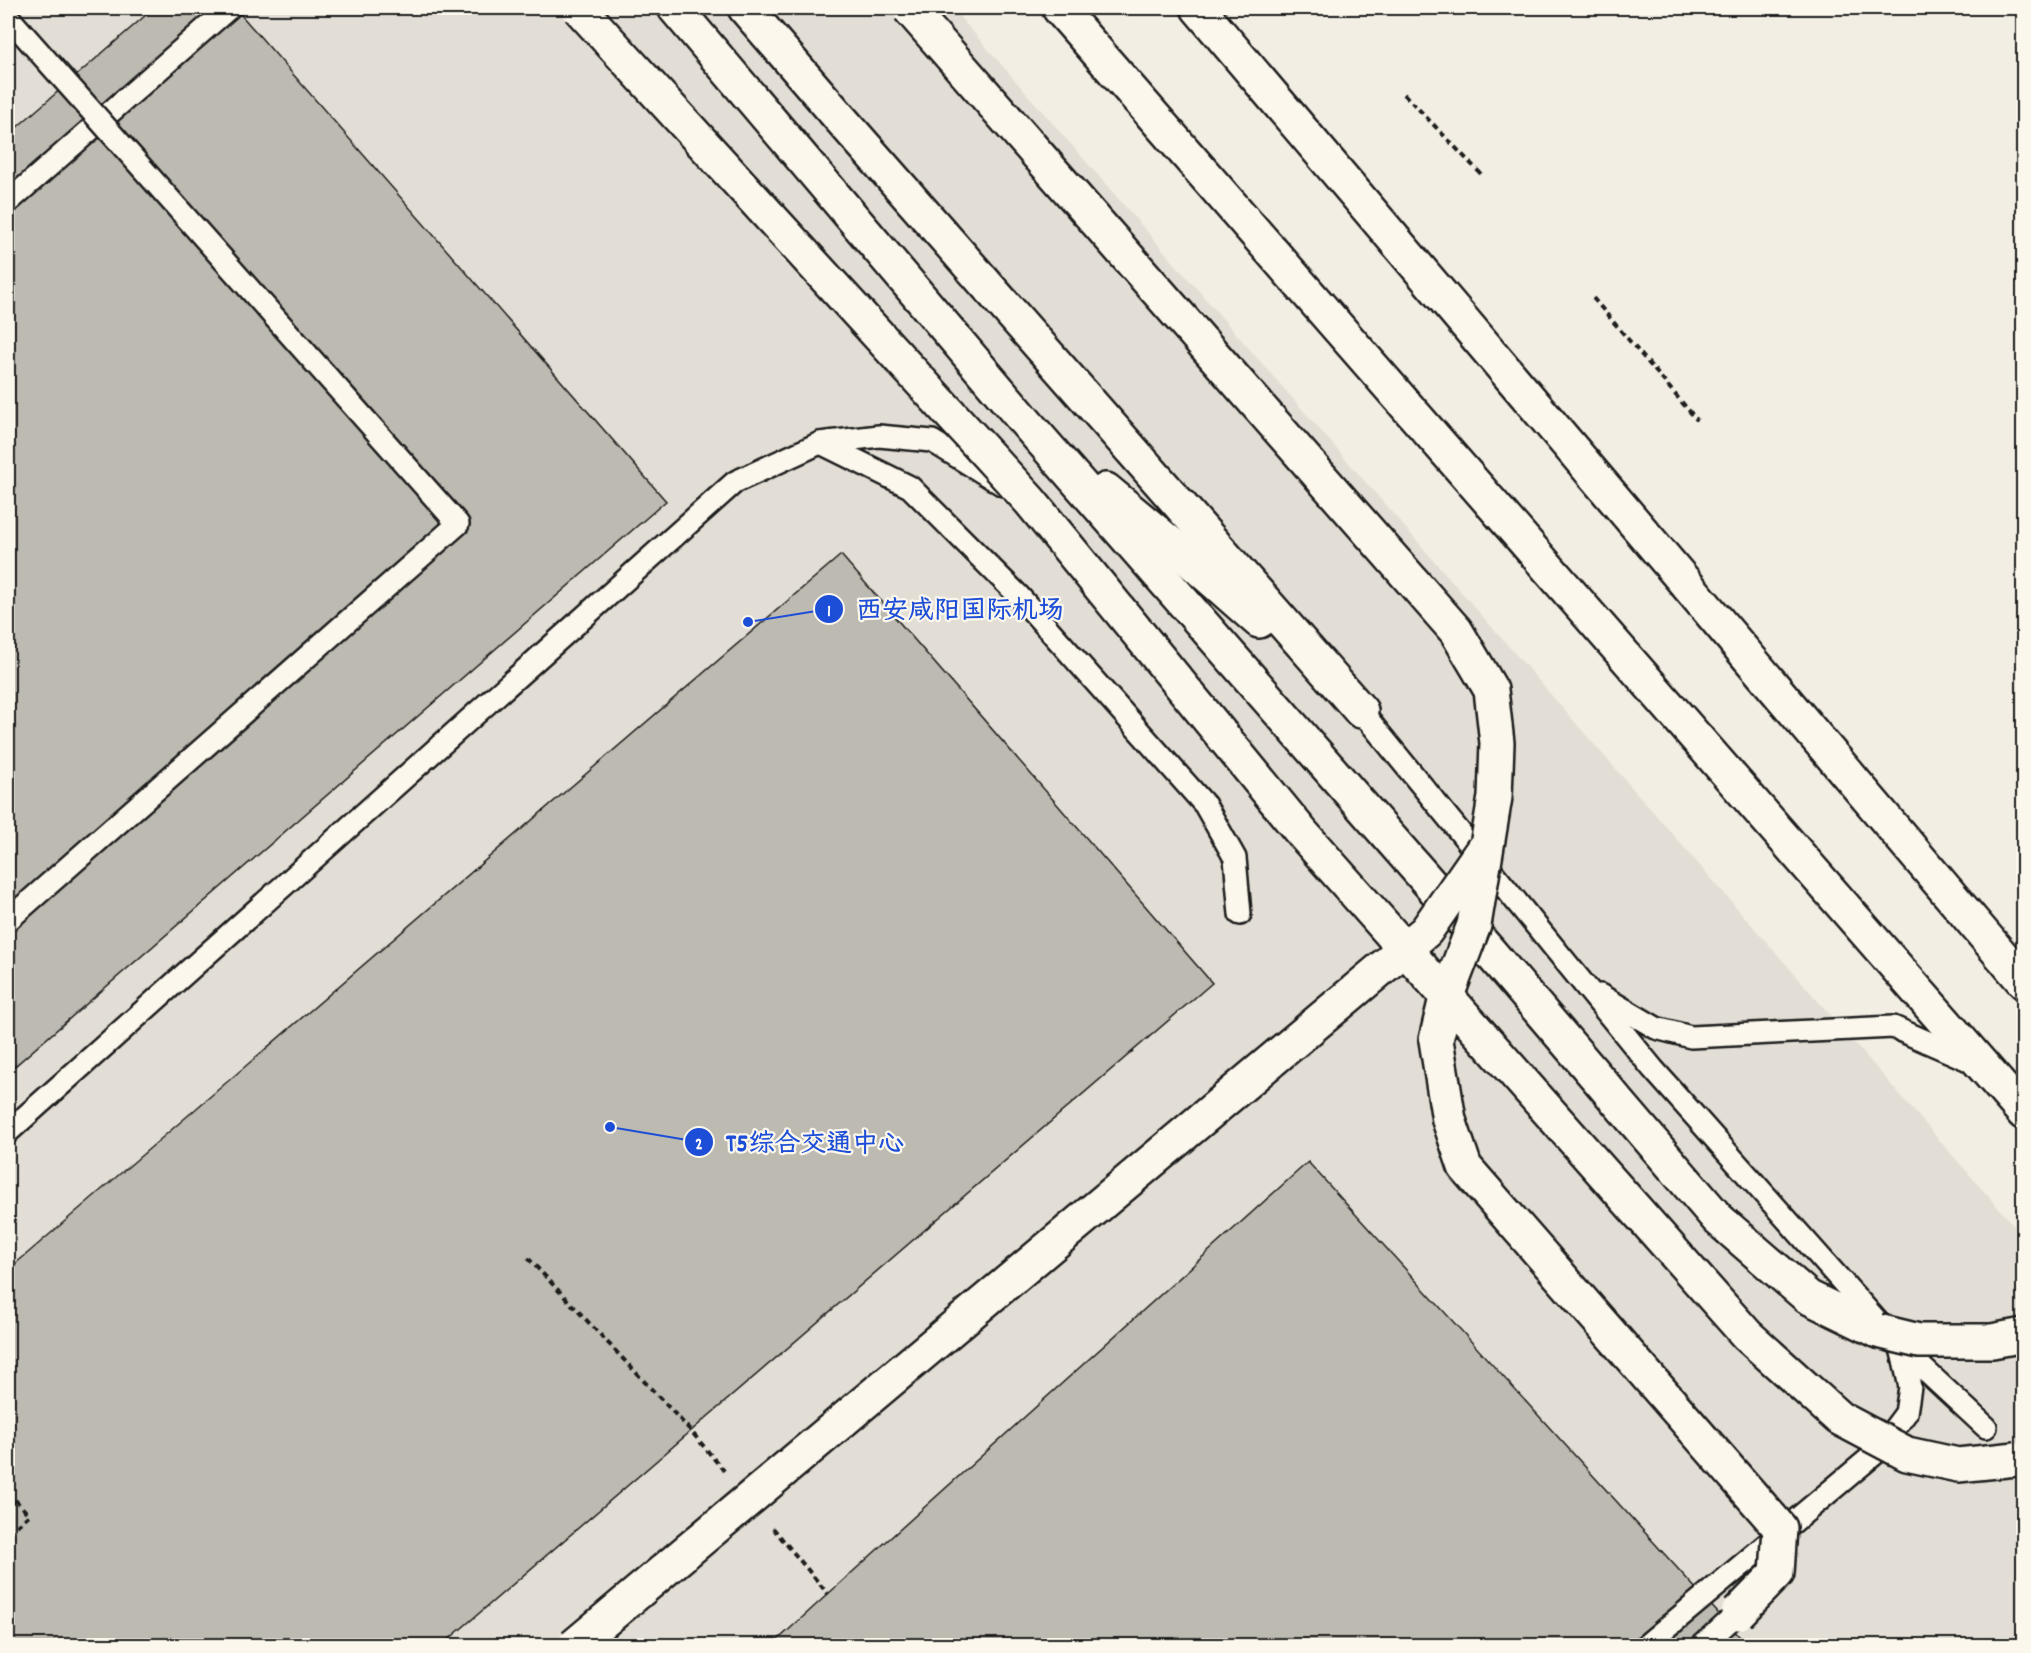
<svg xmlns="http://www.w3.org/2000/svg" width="2031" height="1653" viewBox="0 0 2031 1653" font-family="Dekko,'LXGW WenKai TC',sans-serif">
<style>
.built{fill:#e2ded5}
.building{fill:#bdbab1;stroke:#1c1c1c;stroke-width:1.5}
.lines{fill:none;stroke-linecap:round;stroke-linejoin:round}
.lane-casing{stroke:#1c1c1c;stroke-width:26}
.secondary-casing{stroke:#1c1c1c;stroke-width:38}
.path{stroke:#1c1c1c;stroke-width:4;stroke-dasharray:6 4.5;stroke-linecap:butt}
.lane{stroke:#fbf7ec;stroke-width:21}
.secondary{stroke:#fbf7ec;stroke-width:33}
.lane-bridge-casing{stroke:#1c1c1c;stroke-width:26;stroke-linecap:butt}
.secondary-bridge-casing{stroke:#1c1c1c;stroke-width:38;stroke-linecap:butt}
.lane-bridge{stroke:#fbf7ec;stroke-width:21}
.secondary-bridge{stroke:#fbf7ec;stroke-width:33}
.leader{fill:none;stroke:#1d4ed8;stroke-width:2}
.callout-dot{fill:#1d4ed8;stroke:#fbf7ec;stroke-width:2}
.mark-label{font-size:18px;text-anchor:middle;font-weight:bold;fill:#fff}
.callout-label{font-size:26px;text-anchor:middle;font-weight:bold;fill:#1d4ed8;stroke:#fbf7ec;stroke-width:4.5;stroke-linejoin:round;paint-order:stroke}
</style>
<rect width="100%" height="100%" fill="#f2eee4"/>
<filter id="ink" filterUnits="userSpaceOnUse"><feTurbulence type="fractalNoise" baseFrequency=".0167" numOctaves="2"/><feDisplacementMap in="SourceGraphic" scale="12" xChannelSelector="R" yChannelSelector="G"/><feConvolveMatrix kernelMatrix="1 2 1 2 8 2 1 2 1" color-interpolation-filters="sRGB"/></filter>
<g filter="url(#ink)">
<path class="built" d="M8,8H952L2023,1236V1645L8,1646Z"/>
<g class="building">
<path d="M154,8H235L666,501L8,1072V135Z"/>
<path d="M841,555L1212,983L441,1646H8V1270Z"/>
<path d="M1308,1162L1748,1646H771L828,1594Z"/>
</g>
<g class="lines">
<defs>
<g id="lane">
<path d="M8,202L229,8"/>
<path d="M821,443L910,487L1018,595L1205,805L1235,858L1240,914"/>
<path d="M1361,711L1653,1069L1901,1348L1910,1387L1906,1413L1877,1452L1645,1646"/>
<path d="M1600,995L1656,1028L1691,1037L1893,1027L1971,1061"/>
<path d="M8,1132L735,482L820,443L879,436L932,441L1003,485"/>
<path d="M1901,1348L1986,1427"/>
<path d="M1702,1646L1738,1613"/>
</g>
<g id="secondary">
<path d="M675,8L1029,426L1488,950L1718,1219L1808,1297L1878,1331"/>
<path d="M745,8L839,117L1361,711"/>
<path d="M1059,8L2024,1113"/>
<path d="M1198,8L2024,982"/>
<path d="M1106,490L1183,554L1259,621"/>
</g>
</defs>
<use href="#lane" class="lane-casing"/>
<use href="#secondary" class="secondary-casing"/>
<g class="path">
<path d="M1404,94L1481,174"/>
<path d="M1593,298L1697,420"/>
<path d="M528,1258L691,1431L725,1472"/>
<path d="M8,1492L29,1515L8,1534"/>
<path d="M773,1528L828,1594"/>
</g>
<use href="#lane" class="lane"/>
<use href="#secondary" class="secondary"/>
<defs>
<path id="lane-bridge" d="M8,19L9,18L458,524L8,920"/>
<g id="secondary-bridge">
<path d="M579,8L1030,501L1302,833L1747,1335L1839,1418L1907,1454L1958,1465L2016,1459"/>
<path d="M909,8L1456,631L1491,690L1497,743L1495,797L1474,925L1446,998L1436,1040L1449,1120L1465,1167L1780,1528L1777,1573L1738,1613"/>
<path d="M1878,1331L1919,1341H1992L2024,1335"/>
<path d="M574,1646L1426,931L1483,849"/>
</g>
</defs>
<use href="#lane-bridge" class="lane-bridge-casing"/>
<use href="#secondary-bridge" class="secondary-bridge-casing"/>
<use href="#lane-bridge" class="lane-bridge"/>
<use href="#secondary-bridge" class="secondary-bridge"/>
</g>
</g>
<path class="leader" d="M748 622L829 609M610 1127L699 1142"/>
<g class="callout-dot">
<circle cx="748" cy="622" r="6"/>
<circle cx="610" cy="1127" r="6"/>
<circle cx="829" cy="609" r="15"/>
<circle cx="699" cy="1142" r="15"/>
</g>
<g class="mark-label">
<text x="829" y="616">1</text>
<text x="699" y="1149">2</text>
</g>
<g class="callout-label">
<text x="960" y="618">西安咸阳国际机场</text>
<text x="815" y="1151">T5综合交通中心</text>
</g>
<rect width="2031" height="1653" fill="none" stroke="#fbf7ec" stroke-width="30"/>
<rect x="15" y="15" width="2001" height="1623" fill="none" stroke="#1c1c1c" stroke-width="2" filter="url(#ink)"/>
</svg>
